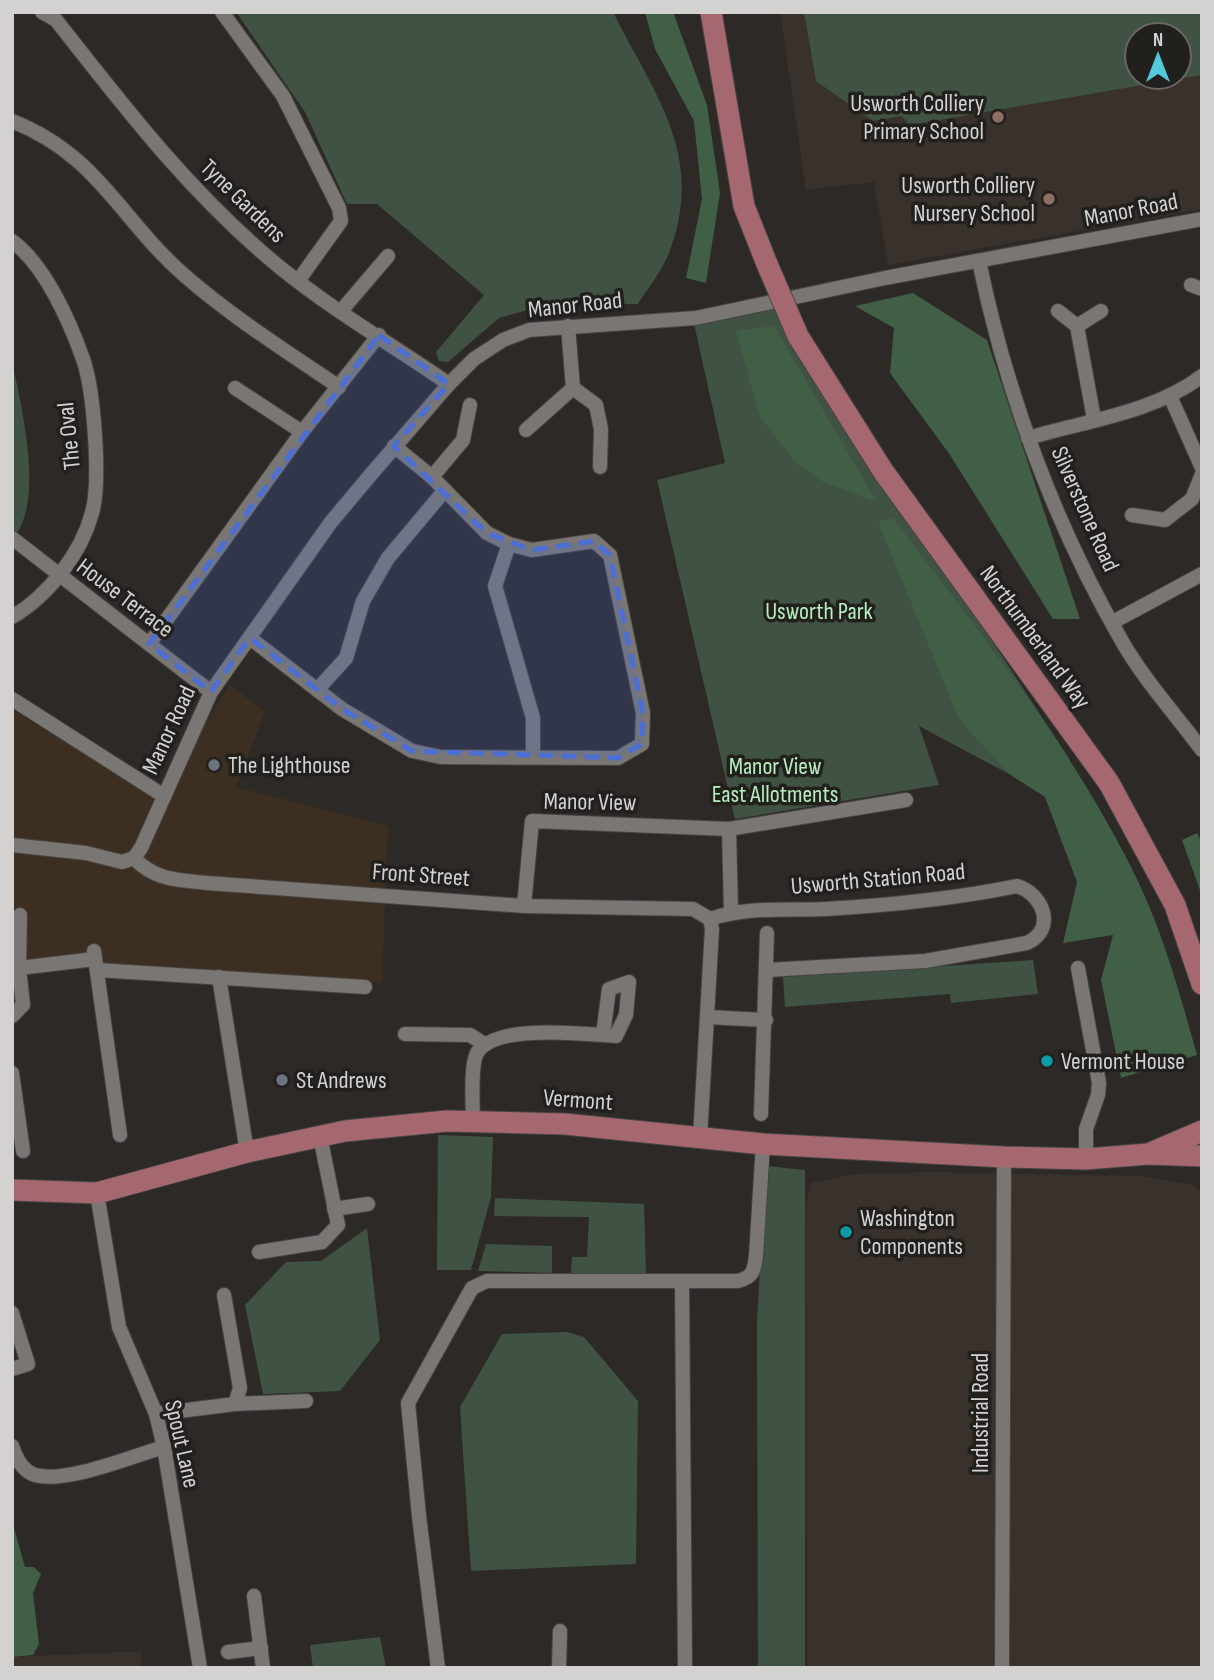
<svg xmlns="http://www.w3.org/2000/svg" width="1214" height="1680" viewBox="0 0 1214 1680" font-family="'Sofia Sans Condensed',sans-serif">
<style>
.commercial{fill:#3c2f21}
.built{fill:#39312b;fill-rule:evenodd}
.green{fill:#405243;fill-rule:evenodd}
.forest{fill:#405f46}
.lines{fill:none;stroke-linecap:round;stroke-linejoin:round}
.street-casing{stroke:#464442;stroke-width:16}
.primary-casing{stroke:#464442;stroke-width:23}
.street{stroke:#797673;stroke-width:14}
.primary{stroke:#a56870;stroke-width:21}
.primary-bridge-casing{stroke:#464442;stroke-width:23;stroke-linecap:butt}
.primary-bridge{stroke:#a56870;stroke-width:21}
.marked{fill:#4b6fd6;fill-opacity:0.2;stroke:#4b6fd6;stroke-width:5;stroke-dasharray:14 9;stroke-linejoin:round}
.education-dot{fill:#8d6e63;stroke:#22201d;stroke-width:2.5}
.worship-dot{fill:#6b7280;stroke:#22201d;stroke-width:2.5}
.culture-dot{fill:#0f9aa8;stroke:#22201d;stroke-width:2.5}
.labels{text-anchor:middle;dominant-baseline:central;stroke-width:7;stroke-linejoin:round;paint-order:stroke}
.poi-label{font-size:24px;fill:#d4d2d1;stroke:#22201d;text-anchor:start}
.street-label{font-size:24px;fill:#d4d2d1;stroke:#22201d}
.park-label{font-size:24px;fill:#b7eec0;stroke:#22201d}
</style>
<rect width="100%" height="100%" fill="#2c2927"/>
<path class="commercial" d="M230,685L265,712L236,787L388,826L382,983L87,962L13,966L12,1011V710L158,798Z"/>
<g class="built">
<path d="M780,12H1202V209L888,265L874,182L806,190ZM1137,35H1179V77H1137Z"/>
<path d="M931,1172L1138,1176L1193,1185L1202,1193V1668H807L806,1205L811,1183L855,1174Z"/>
<path d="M141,1651L142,1668H12V1657Z"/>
</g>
<g class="green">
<path d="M236,12H613C655,96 706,155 669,253C662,271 648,288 638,304L545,305L499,318L448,362L439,361L436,352L484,295L377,204H347L305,112Z"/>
<path d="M804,12H1202L1201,75L910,125L902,116L873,121L816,81ZM1137,35H1179V77H1137Z"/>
<path d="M770,301L1070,760L1009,774L919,726L939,785L735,819L657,480L725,463L694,324Z"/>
<path d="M12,362C21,404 46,504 12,539Z"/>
<path d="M1033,960L1038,994L951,1003L950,994L785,1007L783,977Z"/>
<path d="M438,1135L493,1137L491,1197L471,1270H437Z"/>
<path d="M766,1166L805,1170V1668H758L757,1322Z"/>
<path d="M495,1198L644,1204L646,1273H571L572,1257H587L589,1217L494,1216Z"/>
<path d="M367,1228L380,1340L340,1391L263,1394L245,1305L286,1262L321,1261Z"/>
<path d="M486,1244L552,1246V1273L478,1271Z"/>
<path d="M567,1332L584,1337L638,1401L636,1564L471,1571L460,1407L502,1334Z"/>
<path d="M380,1637L386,1668H313L310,1645Z"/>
</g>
<g class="forest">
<path d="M645,12H673L707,105L720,193L706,283L686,278L702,199L694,121L655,49Z"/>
<path d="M913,293L987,340L1080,619H1053L950,455L890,373L894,328L855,306Z"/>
<path d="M774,326L877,502L823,482L796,463L759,415L736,331Z"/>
<path d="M893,518C978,630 1069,743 1132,869C1162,928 1179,991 1197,1055L1121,1078L1101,980L1113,935L1063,943L1077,882L1045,797L1009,774L959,719L878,522Z"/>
<path d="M1197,833L1202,843V896L1182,840Z"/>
<path d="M12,1521L25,1567H34L41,1574L33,1593L39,1644L33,1655L12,1657Z"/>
</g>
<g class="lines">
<defs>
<g id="street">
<path d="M42,12L56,20C125,108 194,198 282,269C334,311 394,346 449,384"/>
<path d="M222,12L283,96L339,208L341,221L298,281"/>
<path d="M12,121C98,155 120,219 184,275C232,317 286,351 339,387"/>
<path d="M12,241C45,265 70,322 83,359C94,390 101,482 92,513C81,554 48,596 12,617"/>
<path d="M979,261C1006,393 1055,526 1123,643C1145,681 1176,715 1202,750"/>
<path d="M1191,285L1202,289"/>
<path d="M341,311L388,256"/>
<path d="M1058,311L1077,326L1101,311"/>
<path d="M568,326L573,388L596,405L601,429L600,467"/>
<path d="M1077,326L1094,419"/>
<path d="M235,388L302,432"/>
<path d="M1170,396L1202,468"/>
<path d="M526,430L573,388"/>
<path d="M1028,438C1085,421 1153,413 1202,376"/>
<path d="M432,477L463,440L470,405"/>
<path d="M1132,515L1165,520L1192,499L1202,474"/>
<path d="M12,538L211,692"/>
<path d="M509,544L495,586L533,718V757"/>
<path d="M1113,622L1202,574"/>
<path d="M250,638L342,709L412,751L441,757L618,758L642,744L643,713L610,555L594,541L532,550L509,544L487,533L432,477L394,446"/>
<path d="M149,644L302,432L379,335"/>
<path d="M317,690L346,658L363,601L388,558L445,490"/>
<path d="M12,699L164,796"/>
<path d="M729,829L731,912"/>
<path d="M12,845L86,853L122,862L134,858"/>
<path d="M134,858L141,848L211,692L331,522L373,472L449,384L474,359L503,340L529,330L696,318L885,278L1202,219"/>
<path d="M134,858C154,880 178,880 207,883L524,906L693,909L710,919"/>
<path d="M524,906L532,821L729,829L906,800"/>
<path d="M710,919C748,906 786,911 826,909C891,905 953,899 1017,886C1043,894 1057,929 1027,943L925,961L767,970"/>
<path d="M94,951L120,1135"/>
<path d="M19,968L20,915"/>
<path d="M1078,968L1099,1083L1098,1095L1086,1129V1159"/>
<path d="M97,970L365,987"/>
<path d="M219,977L247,1152"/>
<path d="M12,1016L23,1005L19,968L95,959"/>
<path d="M708,1017L766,1020"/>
<path d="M405,1034L470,1035L484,1044"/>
<path d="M12,1073L23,1151"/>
<path d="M761,1114L767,933"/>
<path d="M473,1123C473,1107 470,1065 477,1053C495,1023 584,1034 616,1036L626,1015L629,982L609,989L603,1035"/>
<path d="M700,1138L712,929L710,919"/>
<path d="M97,1193L119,1327L156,1414L164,1447L200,1668"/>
<path d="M334,1209L368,1204"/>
<path d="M259,1252L322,1242L338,1225L320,1136"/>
<path d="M682,1281L685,1668"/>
<path d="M12,1313L28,1364L12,1369"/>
<path d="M235,1404L306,1401"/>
<path d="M156,1414L235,1404L240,1388L224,1295"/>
<path d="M12,1446C16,1458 22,1471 35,1475C66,1484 132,1456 164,1447"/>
<path d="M254,1596L263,1668"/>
<path d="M228,1652L261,1648"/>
<path d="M438,1668L419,1516L408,1403L472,1288L487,1281H738C753,1277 754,1271 756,1256L763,1144"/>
<path d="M559,1668L560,1631"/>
<path d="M1002,1668L1004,1157"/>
</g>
<g id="primary">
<path d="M711,12L744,206L767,264"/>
<path d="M798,336L883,471L1109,783L1175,905L1202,984"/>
<path d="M1153,1152L1202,1131"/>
<path d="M12,1190L97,1193L247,1152L345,1131L447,1121L565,1124L763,1144L1004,1157L1086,1159L1148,1154L1202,1156"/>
</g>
</defs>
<use href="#street" class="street-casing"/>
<use href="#primary" class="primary-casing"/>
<use href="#street" class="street"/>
<use href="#primary" class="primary"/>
<defs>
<path id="primary-bridge" d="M767,264L798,336"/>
</defs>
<use href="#primary-bridge" class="primary-bridge-casing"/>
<use href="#primary-bridge" class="primary-bridge"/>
</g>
<path class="marked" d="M379,335L449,384L394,446L487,533L532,550L594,541L610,555L643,713L642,744L618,758L412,751L342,709L250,638L211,692L149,644Z"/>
<g class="education-dot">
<circle cx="998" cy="117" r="7"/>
<circle cx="1049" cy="199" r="7"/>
</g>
<g class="worship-dot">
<circle cx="214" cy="765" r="7"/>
<circle cx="282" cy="1080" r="7"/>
</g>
<g class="culture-dot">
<circle cx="1047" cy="1061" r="7"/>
<circle cx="846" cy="1232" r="7"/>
</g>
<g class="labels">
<g class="poi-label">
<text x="984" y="103" text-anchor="end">Usworth Colliery<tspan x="984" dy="28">Primary School</tspan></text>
<text x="1035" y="185" text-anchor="end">Usworth Colliery<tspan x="1035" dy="28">Nursery School</tspan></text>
<text x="228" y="765">The Lighthouse</text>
<text x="1061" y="1061">Vermont House</text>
<text x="296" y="1080">St Andrews</text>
<text x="860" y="1218">Washington<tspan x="860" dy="28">Components</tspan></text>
</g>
<g class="street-label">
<text transform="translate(243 201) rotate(44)">Tyne Gardens</text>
<text transform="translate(1131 210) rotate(-11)">Manor Road</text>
<text transform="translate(575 305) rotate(-6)">Manor Road</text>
<text transform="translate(69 436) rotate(-96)">The Oval</text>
<text transform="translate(1085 509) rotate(66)">Silverstone Road</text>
<text transform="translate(125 598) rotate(37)">House Terrace</text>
<text transform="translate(1035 637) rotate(54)">Northumberland Way</text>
<text transform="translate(169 730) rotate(-65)">Manor Road</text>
<text transform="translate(590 802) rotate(1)">Manor View</text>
<text transform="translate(421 875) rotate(4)">Front Street</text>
<text transform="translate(878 879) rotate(-5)">Usworth Station Road</text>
<text transform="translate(578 1100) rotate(4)">Vermont</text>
<text transform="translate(980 1413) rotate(-90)">Industrial Road</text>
<text transform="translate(182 1444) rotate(77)">Spout Lane</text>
</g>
<g class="park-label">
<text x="819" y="611">Usworth Park</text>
<text x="775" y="766">Manor View<tspan x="775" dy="28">East Allotments</tspan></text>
</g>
</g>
<rect width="1214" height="1680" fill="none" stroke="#d4d2d1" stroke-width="28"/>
<g transform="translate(1158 56)"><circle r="33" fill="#22201d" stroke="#696765" stroke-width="2"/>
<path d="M0-5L12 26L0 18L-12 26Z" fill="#53cadc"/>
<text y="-10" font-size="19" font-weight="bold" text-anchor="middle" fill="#d4d2d1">N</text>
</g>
</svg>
